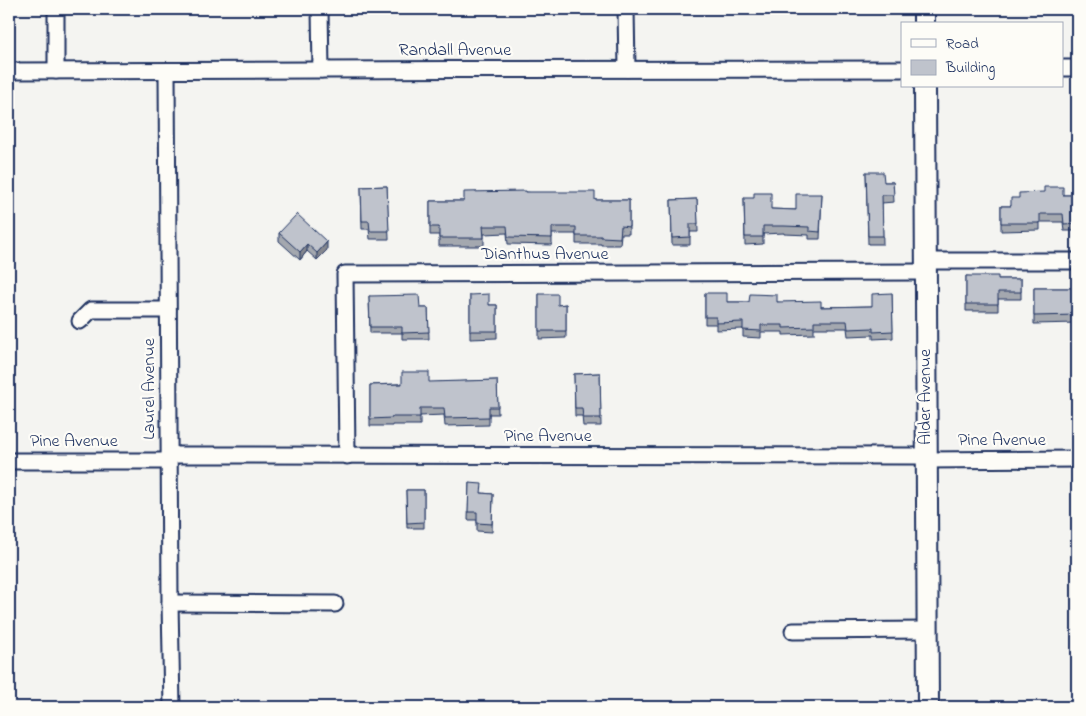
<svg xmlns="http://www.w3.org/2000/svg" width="1086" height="716" viewBox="0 0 1086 716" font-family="'Indie Flower',sans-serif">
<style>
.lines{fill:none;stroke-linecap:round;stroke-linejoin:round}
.minor-casing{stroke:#1b2f5e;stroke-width:19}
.major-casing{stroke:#1b2f5e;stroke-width:24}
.minor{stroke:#fdfcf7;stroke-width:15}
.major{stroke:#fdfcf7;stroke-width:20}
.wall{fill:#a4a8af;stroke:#1b2f5e}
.shaded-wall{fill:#86888f;stroke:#1b2f5e}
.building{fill:#bfc3cc;stroke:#1b2f5e}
.labels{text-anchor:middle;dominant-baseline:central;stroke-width:4.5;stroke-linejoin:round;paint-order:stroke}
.street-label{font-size:18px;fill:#1b2f5e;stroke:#fdfcf7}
</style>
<rect width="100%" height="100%" fill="#f4f4f1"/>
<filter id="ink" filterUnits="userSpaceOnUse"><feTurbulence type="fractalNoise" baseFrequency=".02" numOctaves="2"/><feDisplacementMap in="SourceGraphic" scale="10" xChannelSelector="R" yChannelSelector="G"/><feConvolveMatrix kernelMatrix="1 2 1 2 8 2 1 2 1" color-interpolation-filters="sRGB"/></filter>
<g filter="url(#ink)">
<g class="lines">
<defs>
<g id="minor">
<path d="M320,9L321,70"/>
<path d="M626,9L627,69"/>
<path d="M1062,68H1077"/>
<path d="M9,71C307,72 604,67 902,69"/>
<path d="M56,71V9"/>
<path d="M167,71L170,603L172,707"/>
<path d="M926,261H1077"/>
<path d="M80,321L91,310H168"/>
<path d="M169,455L926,456"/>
<path d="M347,456L345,274L926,272"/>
<path d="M926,460L1077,459"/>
<path d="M9,461H169"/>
<path d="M170,603L335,604"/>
<path d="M793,631L927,630"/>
</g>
<g id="major">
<path d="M924,9V24"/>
<path d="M925,86L928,707"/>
</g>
</defs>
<use href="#minor" class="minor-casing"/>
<use href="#major" class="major-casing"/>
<use href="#minor" class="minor"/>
<use href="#major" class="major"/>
</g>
<g class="wall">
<path d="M866,172L884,182H893L894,202L882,203L883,244H868Z"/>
<path d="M387,186L389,239H370L369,229H362L361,187Z"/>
<path d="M526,192L595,200H629V234H621L620,245H601V244H576V234H552V245L508,244L507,233L484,234V246H439V235H430V201H464Z"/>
<path d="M822,194L820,239H809V235L784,234V233L763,234V244L745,245L744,198L771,209L796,210Z"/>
<path d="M1063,195H1077V231H1064L1063,222H1040V230L1001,231V206H1011L1019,198Z"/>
<path d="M697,199L698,232H690V245H672L671,200Z"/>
<path d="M279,233L327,250L317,260L307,251L300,260L279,241Z"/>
<path d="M966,276L998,279H1021V299H998V311H966Z"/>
<path d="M1034,288H1077V323L1034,324Z"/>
<path d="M705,293L727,302H777L821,307L872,306L892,293L893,338L873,339V335L848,336L847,328H814V334L783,335V332H761V338L743,337V329L716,330V324H705Z"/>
<path d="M539,294L558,305L566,304V338L539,339Z"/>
<path d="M470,295L489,305H497V338L470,339Z"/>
<path d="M369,296L420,308H428L429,339H402V333H370Z"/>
<path d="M600,373L601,426H583L582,416H575L574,374Z"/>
<path d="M497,380L498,414H489V425L445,426L444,415L420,416V425H392V426H370V385Z"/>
<path d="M469,483L481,493L493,494L492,532L477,531V520H468Z"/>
<path d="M406,490H424V528H407Z"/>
</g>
<g class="shaded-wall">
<path d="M327,242V250L317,260V253Z"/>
<path d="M307,244V251L300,260V252Z"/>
</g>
<g class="building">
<path d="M866,172H883L884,182H893L894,195H882L883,236H868Z"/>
<path d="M387,186L389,231H370L369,221H362L361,187Z"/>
<path d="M1044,187H1063V195H1077V223L1064,224L1063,214H1040V223H1001V206H1011V198H1019V193L1044,192Z"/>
<path d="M526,191V192H595V200H629V227L621,226L620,238L601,237V236H576V227H552V238L508,237L507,226H483L484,238H439V227H430V201H464V192Z"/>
<path d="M754,193H771V209L796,210V194H822L820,232L809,231V227L784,226H763V237H745L744,198H754Z"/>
<path d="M697,199L698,224H690V237L672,238L671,200Z"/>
<path d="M297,214L327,242L317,253L307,244L300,252L279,233Z"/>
<path d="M966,276H998V279H1021V292H998V304H966Z"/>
<path d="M1034,288H1077V315L1034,316Z"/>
<path d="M705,293H727V302H749L750,294L777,295V302L821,301V307L872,306V294L892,293L893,331L873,332V328L848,329L847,321H814V327L783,328V325H761V331L743,330V322L716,323V317H705Z"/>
<path d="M489,294V305H497V331H470V295Z"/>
<path d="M539,294H558V305L566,304V331H539Z"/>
<path d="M419,295L420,308H428L429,332L402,333V327H370L369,296Z"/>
<path d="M402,372H429V382L497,380L498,407H489V417L445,418L444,408H420V417H392V418L370,419V385L402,384Z"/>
<path d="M600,373L601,418H583L582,408H575L574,374Z"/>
<path d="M469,483L482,484L481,493L493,494L492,524L477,523V512H468Z"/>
<path d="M406,490H424V522L407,523Z"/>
</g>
</g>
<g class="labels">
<g class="street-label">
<text x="455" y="51">Randall Avenue</text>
<text x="545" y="255">Dianthus Avenue</text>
<text transform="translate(150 389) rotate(-90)">Laurel Avenue</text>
<text transform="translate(926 397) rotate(-90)">Alder Avenue</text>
<text x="548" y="437">Pine Avenue</text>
<text x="1002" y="441">Pine Avenue</text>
<text x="74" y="442">Pine Avenue</text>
</g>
</g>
<rect width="1086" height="716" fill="none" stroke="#fdfcf7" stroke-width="30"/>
<rect x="15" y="15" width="1056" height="686" fill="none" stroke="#1b2f5e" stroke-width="2" filter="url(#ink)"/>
<rect x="901" y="22" width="162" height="65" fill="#fdfcf7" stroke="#a3aaba"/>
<rect x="911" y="39" width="25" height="8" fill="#fdfcf7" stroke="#a3aaba"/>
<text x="946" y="48" font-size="15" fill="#1b2f5e">Road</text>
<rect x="911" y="60" width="25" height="15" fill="#bfc3cc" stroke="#a3aaba"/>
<text x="946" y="72" font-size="15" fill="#1b2f5e">Building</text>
</svg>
